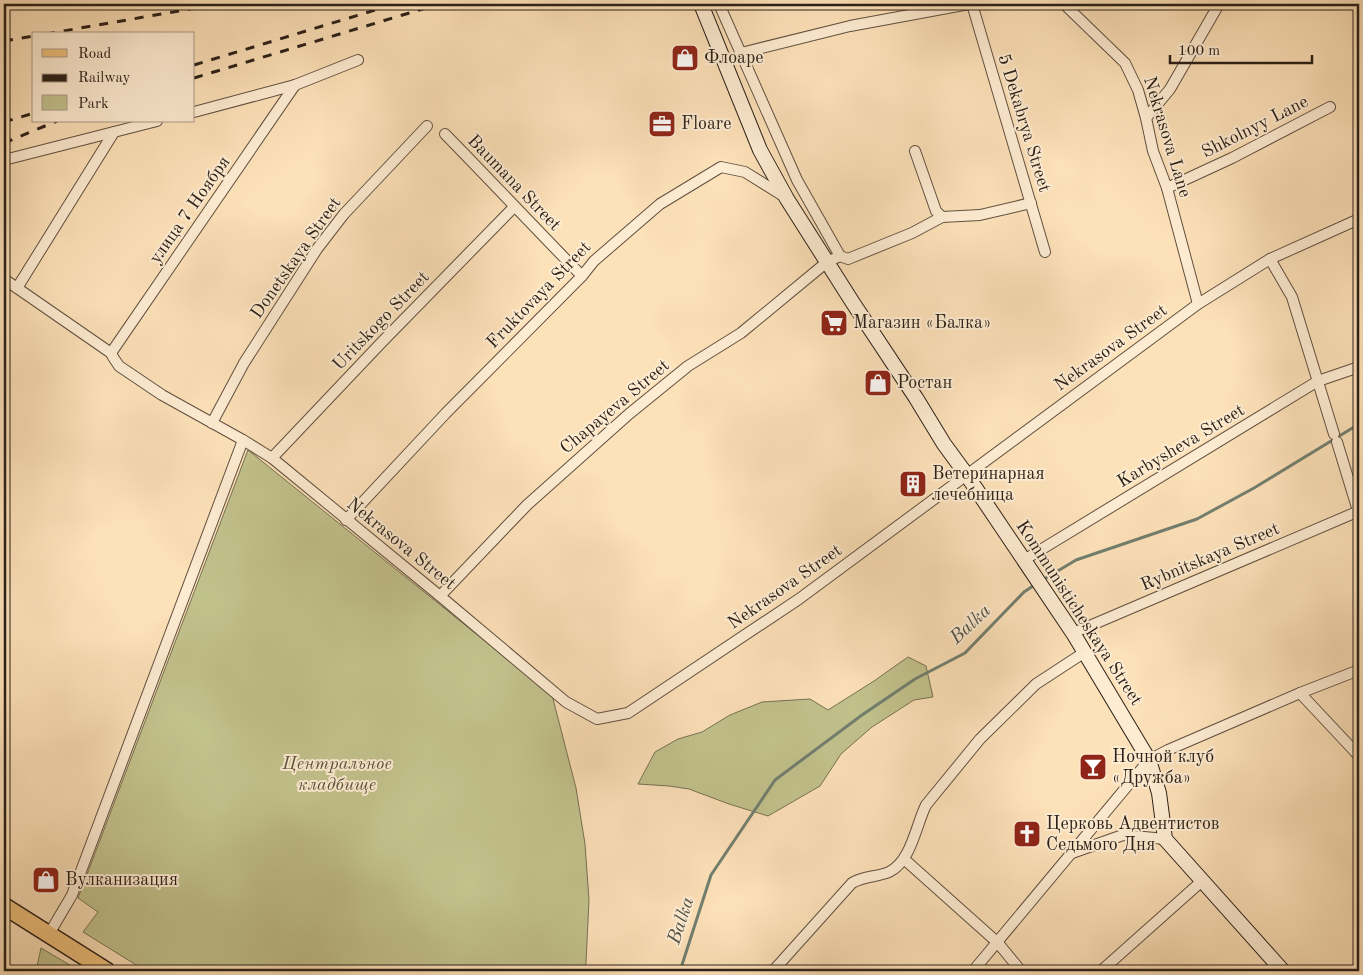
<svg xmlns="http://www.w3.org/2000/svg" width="1363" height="975" viewBox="0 0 1363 975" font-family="'Old Standard TT',serif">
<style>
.green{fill:#c2c28d;stroke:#767152}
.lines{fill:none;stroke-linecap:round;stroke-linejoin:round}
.stream{stroke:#727f6f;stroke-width:3}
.street-casing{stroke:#605040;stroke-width:12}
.secondary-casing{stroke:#2b2018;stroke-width:16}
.primary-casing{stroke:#2b2018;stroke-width:19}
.street{stroke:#feecd2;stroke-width:10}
.secondary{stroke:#feecd2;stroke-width:14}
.primary{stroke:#eec07c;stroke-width:16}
.rail{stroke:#2b2018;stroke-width:3;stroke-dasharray:9 9;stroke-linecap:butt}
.labels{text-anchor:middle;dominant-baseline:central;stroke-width:4;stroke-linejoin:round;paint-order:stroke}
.poi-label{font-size:18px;fill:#2b2018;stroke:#feecd2;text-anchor:start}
.street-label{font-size:18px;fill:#2b2018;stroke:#feecd2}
.park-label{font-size:18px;font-style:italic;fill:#58513b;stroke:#feecd2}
.water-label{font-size:19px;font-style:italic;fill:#4e4f44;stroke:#feecd2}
</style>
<rect width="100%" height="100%" fill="#fde1b9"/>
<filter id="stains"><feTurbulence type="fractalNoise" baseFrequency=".004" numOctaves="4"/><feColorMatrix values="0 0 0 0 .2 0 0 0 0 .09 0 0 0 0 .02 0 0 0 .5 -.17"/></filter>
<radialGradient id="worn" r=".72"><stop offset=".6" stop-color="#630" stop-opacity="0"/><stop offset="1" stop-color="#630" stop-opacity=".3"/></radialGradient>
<g class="green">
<path d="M248,450L552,695L576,788L585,844L589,900L586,962L585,971H146L83,932L98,912L78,898Z"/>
<path d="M908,657L926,666L933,697L914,700L872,727L841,754L820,786L768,816L729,804L689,789L669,786L638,784L655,752L678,739L702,732L730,715L762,702L810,699L828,710L874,681Z"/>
<path d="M41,948L46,951L80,971H36Z"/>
</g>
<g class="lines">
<g class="stream">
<path d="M1041,581L1076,560L1197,519L1254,488L1359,424"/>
<path d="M680,971L711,875L775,780L862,715L915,679L965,653L1024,592L1036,584"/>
</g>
<defs>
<g id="street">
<path d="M972,4L1045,252"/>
<path d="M1064,4L1125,63L1138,90L1146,118L1153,151L1167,188L1198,304"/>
<path d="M741,53L850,26L969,4"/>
<path d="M194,112L295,85L358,60"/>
<path d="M1146,118L1170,89L1219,4"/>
<path d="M445,134C491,181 536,229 582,276"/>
<path d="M915,151L936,211L942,217L980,215L1031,203"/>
<path d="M4,160L157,121"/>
<path d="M1167,188L1232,158L1330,107"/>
<path d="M840,256L848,259L912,233L942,217"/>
<path d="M1270,259L1292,297L1334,434"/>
<path d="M4,279L111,353L113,357L119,366L162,395L243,440L272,458L440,596L566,702L597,719L628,713L799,599L1198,304L1270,259L1359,219"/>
<path d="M17,288L114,132"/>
<path d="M111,353L295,85"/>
<path d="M212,423L244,363L317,249L344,214L427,126"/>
<path d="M1337,442L1359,514"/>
<path d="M272,458L381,343L514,207"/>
<path d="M346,520L446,413L582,276L594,261L660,204L721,167L745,172L785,197"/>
<path d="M1024,560L1318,381L1359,367"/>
<path d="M440,596L527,505L629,414L688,366L741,333L827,262L840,256L797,180L719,4"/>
<path d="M1073,633L1359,511"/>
<path d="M1300,693L1359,756"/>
<path d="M1072,853L1123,835L1165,839"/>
<path d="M904,859L998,943L1021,971"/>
<path d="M49,934L72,895L243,440"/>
<path d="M773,971L852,883C864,876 877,877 889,872C911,862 916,825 926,805L980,739L1036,684L1085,652"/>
<path d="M973,971L1149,760L1168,750L1300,693L1359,670"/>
<path d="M1101,971L1202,881"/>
</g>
<path id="secondary" d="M701,4L760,150L787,199L853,303L916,398L944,444L966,474L1073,633L1149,760L1159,793L1165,839L1283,971"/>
<path id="primary" d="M4,906L107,971"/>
</defs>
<use href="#street" class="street-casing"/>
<use href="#secondary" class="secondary-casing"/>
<use href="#primary" class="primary-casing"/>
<use href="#street" class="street"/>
<use href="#secondary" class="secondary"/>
<use href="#primary" class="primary"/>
<g class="rail">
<path d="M46,34L219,4"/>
<path d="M4,41L34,36"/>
<path d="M194,65L395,4"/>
<path d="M194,78L439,4"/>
<path d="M4,122L34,113"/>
<path d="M4,143L57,121"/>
</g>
</g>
<defs>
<symbol id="shop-square" viewBox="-11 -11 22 22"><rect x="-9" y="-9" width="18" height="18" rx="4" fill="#8f2418" stroke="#feecd2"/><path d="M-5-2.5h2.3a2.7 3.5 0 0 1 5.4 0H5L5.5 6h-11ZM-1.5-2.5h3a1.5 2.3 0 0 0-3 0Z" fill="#fff"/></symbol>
<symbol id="office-square" viewBox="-11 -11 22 22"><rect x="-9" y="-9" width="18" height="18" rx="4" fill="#8f2418" stroke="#feecd2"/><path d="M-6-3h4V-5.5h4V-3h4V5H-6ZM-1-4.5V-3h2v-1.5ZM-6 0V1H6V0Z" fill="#fff"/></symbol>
<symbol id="supermarket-square" viewBox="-11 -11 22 22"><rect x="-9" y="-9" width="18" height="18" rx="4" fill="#8f2418" stroke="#feecd2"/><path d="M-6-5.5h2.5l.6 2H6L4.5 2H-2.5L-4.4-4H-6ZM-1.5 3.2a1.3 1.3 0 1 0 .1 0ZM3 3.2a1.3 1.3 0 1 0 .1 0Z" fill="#fff"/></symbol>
<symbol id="building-square" viewBox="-11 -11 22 22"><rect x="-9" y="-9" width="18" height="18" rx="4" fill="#8f2418" stroke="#feecd2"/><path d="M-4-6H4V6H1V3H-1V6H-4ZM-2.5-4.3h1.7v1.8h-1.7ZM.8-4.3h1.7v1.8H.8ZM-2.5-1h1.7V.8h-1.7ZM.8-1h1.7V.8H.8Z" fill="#fff"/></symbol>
<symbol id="bar-square" viewBox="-11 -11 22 22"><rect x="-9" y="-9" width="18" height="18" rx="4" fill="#8f2418" stroke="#feecd2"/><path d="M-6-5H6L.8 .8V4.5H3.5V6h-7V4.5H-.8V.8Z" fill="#fff"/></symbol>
<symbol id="church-square" viewBox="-11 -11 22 22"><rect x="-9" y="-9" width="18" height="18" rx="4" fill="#8f2418" stroke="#feecd2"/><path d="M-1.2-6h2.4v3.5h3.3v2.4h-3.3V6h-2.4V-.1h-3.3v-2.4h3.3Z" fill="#fff"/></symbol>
</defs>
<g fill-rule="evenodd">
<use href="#shop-square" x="669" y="42" width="32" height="32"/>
<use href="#office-square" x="646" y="108" width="32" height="32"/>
<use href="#supermarket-square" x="818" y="307" width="32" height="32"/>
<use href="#shop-square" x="862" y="367" width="32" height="32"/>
<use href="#building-square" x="897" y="468" width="32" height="32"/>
<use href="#bar-square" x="1077" y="751" width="32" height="32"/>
<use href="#church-square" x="1011" y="818" width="32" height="32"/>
<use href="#shop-square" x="30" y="864" width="32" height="32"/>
</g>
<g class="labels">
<g class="poi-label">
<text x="704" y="58">Флоаре</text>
<text x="681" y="124">Floare</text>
<text x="853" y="323">Магазин «Балка»</text>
<text x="897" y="383">Ростан</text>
<text x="932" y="474">Ветеринарная<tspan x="932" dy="21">лечебница</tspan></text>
<text x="1112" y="757">Ночной клуб<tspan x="1112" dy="21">«Дружба»</tspan></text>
<text x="1046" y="824">Церковь Адвентистов<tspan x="1046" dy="21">Седьмого Дня</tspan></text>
<text x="65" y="880">Вулканизация</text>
</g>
<g class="street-label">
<text transform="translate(1024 123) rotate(73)">5 Dekabrya Street</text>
<text transform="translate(1255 127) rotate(-27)">Shkolnyy Lane</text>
<text transform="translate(1167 137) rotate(73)">Nekrasova Lane</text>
<text transform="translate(514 183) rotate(46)">Baumana Street</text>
<text transform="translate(190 210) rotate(-55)">улица 7 Ноября</text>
<text transform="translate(296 258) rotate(-55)">Donetskaya Street</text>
<text transform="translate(539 295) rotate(-46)">Fruktovaya Street</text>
<text transform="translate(381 321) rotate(-46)">Uritskogo Street</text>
<text transform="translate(1111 348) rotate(-36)">Nekrasova Street</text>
<text transform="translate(615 407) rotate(-40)">Chapayeva Street</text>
<text transform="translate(1181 446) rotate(-31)">Karbysheva Street</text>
<text transform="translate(401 544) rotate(39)">Nekrasova Street</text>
<text transform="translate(1210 557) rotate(-23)">Rybnitskaya Street</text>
<text transform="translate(785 587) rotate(-35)">Nekrasova Street</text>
<text transform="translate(1079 613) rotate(57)">Kommunisticheskaya Street</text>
</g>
<g class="park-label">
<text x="337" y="764">Центральное<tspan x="337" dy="21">кладбище</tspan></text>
</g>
<g class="water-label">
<text transform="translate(971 625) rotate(-43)">Balka</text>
<text transform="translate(682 921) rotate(-72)">Balka</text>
</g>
</g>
<rect width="1363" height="975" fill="none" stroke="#fde1b9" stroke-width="20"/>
<rect x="5" y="5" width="1353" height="965" fill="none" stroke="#2b2018" stroke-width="2.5"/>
<rect x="10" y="10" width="1343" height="955" fill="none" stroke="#2b2018"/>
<rect x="32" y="32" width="162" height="90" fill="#feecd2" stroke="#aa9a88"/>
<rect x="42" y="49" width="25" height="8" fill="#eec07c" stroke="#aa9a88"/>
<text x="78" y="58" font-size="15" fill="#2b2018">Road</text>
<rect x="42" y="74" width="25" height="8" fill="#2b2018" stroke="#aa9a88"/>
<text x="78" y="82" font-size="15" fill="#2b2018">Railway</text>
<rect x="42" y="95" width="25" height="15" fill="#c2c28d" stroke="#aa9a88"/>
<text x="78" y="108" font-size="15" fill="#2b2018">Park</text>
<path d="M1170 55v8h142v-8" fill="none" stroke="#2b2018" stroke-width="2.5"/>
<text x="1178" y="55" font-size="15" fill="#2b2018" stroke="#feecd2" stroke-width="4" paint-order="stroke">100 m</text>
<rect width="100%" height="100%" filter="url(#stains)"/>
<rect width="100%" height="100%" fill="url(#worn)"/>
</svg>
